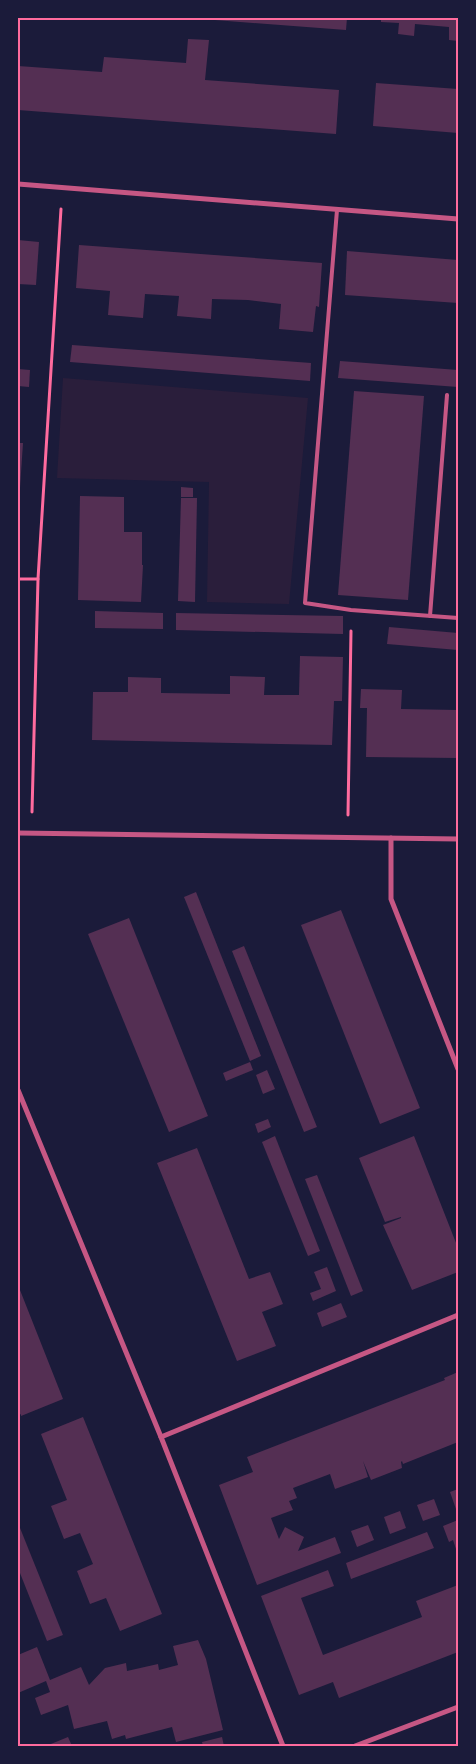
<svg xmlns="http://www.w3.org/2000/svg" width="476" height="1764" viewBox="0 0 476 1764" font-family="Raleway,sans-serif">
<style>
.green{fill:#2a1e3b}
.building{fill:#542f53}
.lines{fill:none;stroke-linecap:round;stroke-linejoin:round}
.path{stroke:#ff6b9d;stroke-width:3}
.service{stroke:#c65784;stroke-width:4}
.minor{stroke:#c65784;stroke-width:5}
.neatline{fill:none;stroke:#ff6b9d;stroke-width:2}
</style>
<rect width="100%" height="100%" fill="#1b1b3a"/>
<path class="green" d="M63,378L308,398L289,604L207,602L209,482L57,478Z"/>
<g class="building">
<path d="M203,18H347L346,30L202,19Z"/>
<path d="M381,18H458V41L449,40V27L415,24L414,36L398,34L399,23L381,22Z"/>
<path d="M188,39L209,40L205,80L339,90L336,134L18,110V66L102,72L104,57L186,63Z"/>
<path d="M376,83L458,89V133L373,126Z"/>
<path d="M18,240L39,242L36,285L18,284Z"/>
<path d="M79,245L322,263L319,307L316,306L313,332L279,329L281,304L248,300L212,299L211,319L177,316L179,296L145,294L143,318L108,315L110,291L76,288Z"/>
<path d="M347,251L458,260V303L345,295Z"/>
<path d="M72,345L311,363L310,381L70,362Z"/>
<path d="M340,361L458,370V387L338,378Z"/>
<path d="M18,369L30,370L29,387L18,386Z"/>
<path d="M354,391L424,396L408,600L338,595Z"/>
<path d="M18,443H23L20,488L18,487Z"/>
<path d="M181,487L193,488V497H181Z"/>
<path d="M80,496L124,497V532H142V565H143L141,602L78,600Z"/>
<path d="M181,498H197L195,602L178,601Z"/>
<path d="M95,611L163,613V629L95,628Z"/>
<path d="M176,613L343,616V634L176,630Z"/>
<path d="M389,627L458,633V650L387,644Z"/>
<path d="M300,656L343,657L342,701H334L332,745L92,740L93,692H128V677L161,678V693L230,694V676L265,677L264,695H299Z"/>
<path d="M361,689L402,690L401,709L458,710V758L366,757L367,708H360Z"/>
<path d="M196,892L261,1056L250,1061L184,897Z"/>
<path d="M341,910L420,1108L380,1124L301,925Z"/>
<path d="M129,918L208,1116L169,1132L88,934Z"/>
<path d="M244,946L317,1127L304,1132L232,951Z"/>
<path d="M250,1062L253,1070L226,1081L223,1073Z"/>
<path d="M267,1070L275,1089L263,1094L256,1075Z"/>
<path d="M268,1119L271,1127L258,1133L255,1124Z"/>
<path d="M275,1136L320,1251L308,1256L262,1142Z"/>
<path d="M414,1136L458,1248V1272L412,1290L383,1225L401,1218V1217L385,1222L359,1158Z"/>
<path d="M197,1148L249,1279L270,1272L283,1304L262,1312L276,1346L237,1361L157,1163Z"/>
<path d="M317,1175L363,1291L351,1296L305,1179Z"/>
<path d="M327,1267L336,1291L313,1301L310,1293L321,1289L314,1272Z"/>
<path d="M18,1285L63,1399L21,1416V1414L18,1416Z"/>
<path d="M341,1303L347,1317L322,1327L317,1313Z"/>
<path d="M458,1372V1442L403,1464L402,1461L401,1462L402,1468L371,1480L363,1461L368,1477L335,1489L330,1474L293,1488L297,1498L289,1501L293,1510L271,1518L279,1539L285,1527L304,1537L298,1551L335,1537L341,1553L257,1585L219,1485L253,1472L247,1457L445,1380L444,1378Z"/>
<path d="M83,1417L162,1614L120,1631L106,1598L90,1604L77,1571L93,1564L80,1533L64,1539L51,1506L67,1500L41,1434Z"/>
<path d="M458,1489V1508L456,1509L450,1492Z"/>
<path d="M434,1499L440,1515L423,1521L417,1505Z"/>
<path d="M400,1511L406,1528L390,1534L384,1517Z"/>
<path d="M458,1520V1555L453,1540L449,1542L443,1526Z"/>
<path d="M18,1523L63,1635L47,1641L18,1568Z"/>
<path d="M368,1525L374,1540L357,1547L351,1531Z"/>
<path d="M427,1532L434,1548L351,1579L346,1563Z"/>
<path d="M328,1570L334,1586L301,1598L323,1655L422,1617L416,1601L458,1585V1652L339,1698L333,1682L299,1695L261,1596Z"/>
<path d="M198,1640L206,1659L223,1730L176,1742L172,1727L126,1739L125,1735L112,1739L107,1721L74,1729L68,1705L41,1715L35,1698L50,1692L46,1681L18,1693V1655L37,1647L50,1680L81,1667L89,1685L105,1668L126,1663L127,1671L158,1664L159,1670L178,1665L173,1646Z"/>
<path d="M68,1737L72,1746H46Z"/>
<path d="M222,1737L224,1746H203L202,1742Z"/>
</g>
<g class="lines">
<g class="path">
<path d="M18,579H38"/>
<path d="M32,812L38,579L61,209"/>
<path d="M348,815L351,631"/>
</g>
<g class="service">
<path d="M337,210L305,603L351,610L458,618"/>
<path d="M430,616L447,395"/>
</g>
<g class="minor">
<path d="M18,184L458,219"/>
<path d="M18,833L458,839"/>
<path d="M391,838V899L458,1069"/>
<path d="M18,1090L161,1437L283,1746"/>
<path d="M161,1437L458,1315"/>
<path d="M355,1746L458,1707"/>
</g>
</g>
<rect width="476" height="1764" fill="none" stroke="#1b1b3a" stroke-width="38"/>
<rect x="19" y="19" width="438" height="1726" class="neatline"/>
</svg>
